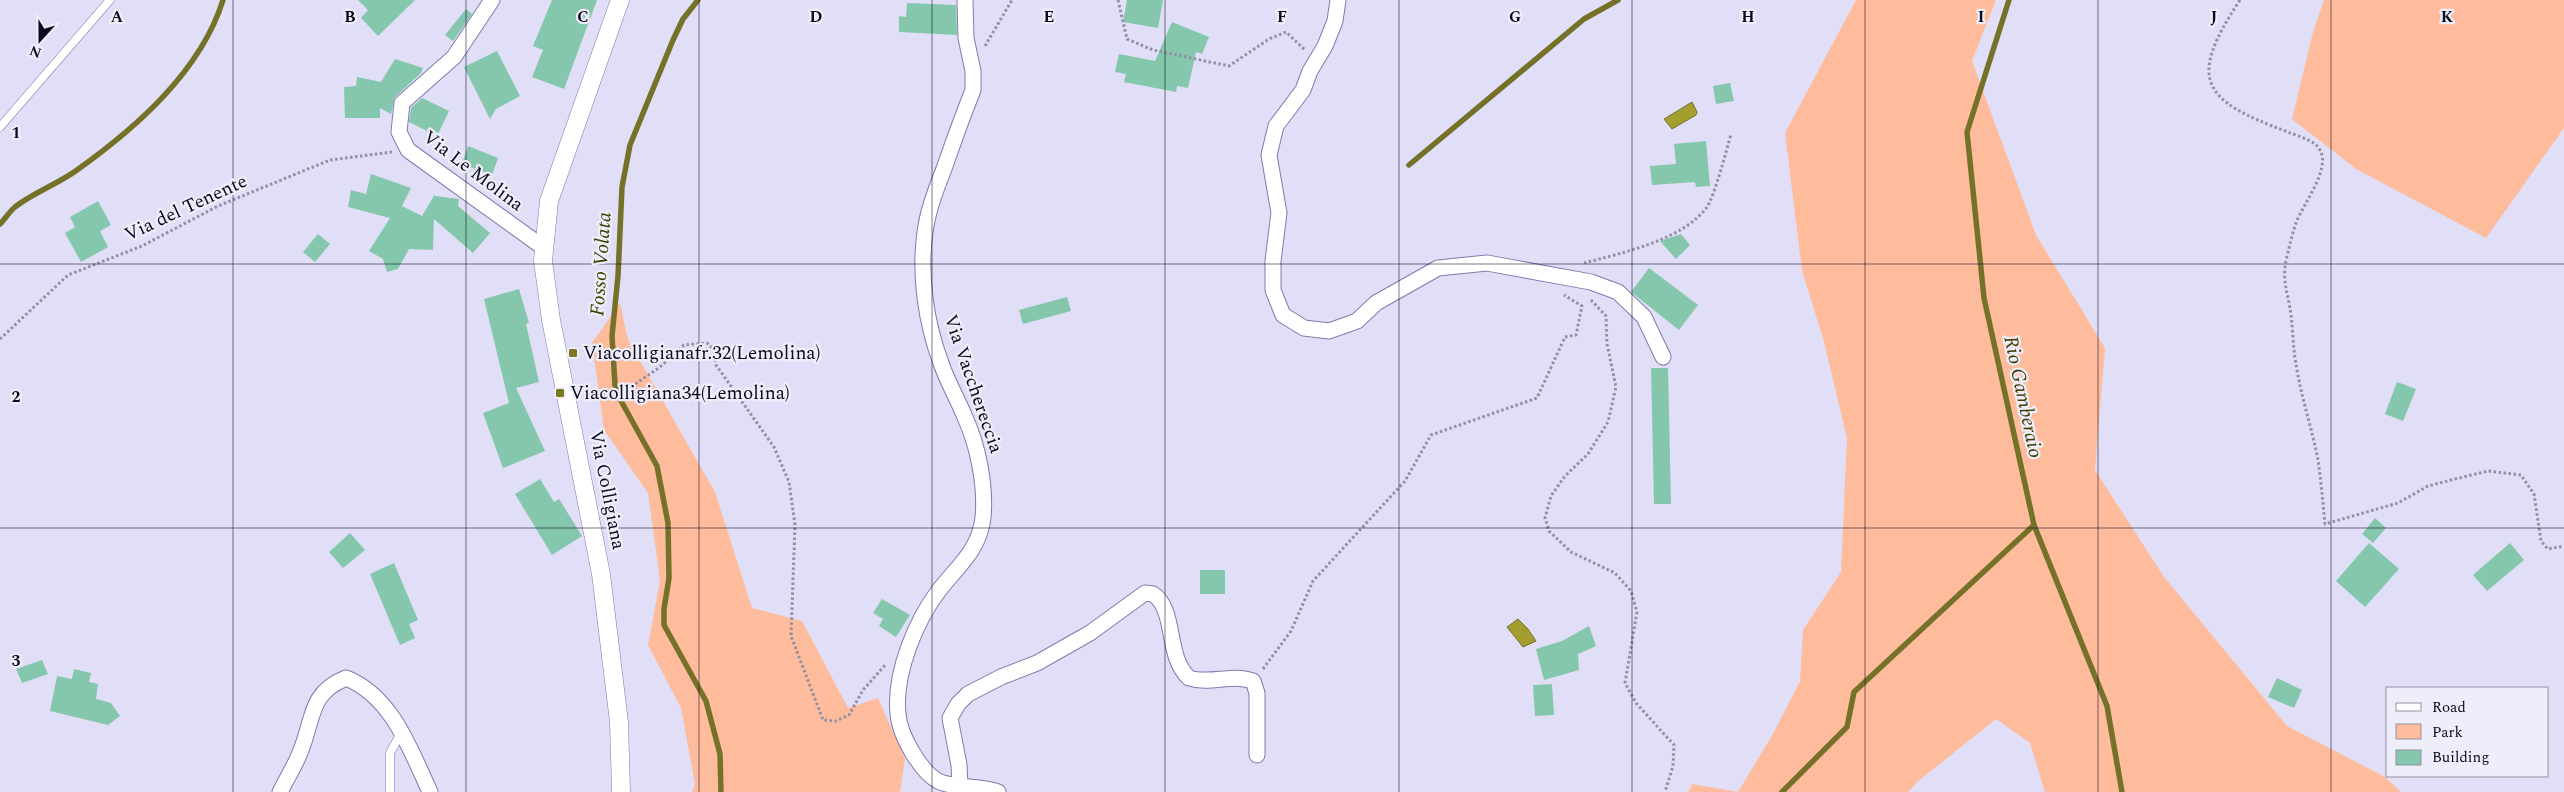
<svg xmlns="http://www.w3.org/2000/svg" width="2564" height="792" viewBox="0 0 2564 792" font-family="Spectral,serif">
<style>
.green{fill:#febc9c}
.water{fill:#a49e2f;stroke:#767129}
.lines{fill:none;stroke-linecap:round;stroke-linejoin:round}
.stream{stroke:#767129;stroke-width:5.5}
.building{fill:#84c7ac}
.service-casing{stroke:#7e7baf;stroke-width:9}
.minor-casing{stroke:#7e7baf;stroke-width:17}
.tertiary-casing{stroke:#7e7baf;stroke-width:19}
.path{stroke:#918fa5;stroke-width:3;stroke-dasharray:2.5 2.5;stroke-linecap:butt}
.service{stroke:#fff;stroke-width:8}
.minor{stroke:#fff;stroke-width:15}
.tertiary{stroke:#fff;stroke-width:18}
.grid{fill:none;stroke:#0b091c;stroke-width:1;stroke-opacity:0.55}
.poi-dot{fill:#7d781e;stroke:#eeeefa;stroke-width:2}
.labels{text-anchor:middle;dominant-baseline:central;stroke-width:4.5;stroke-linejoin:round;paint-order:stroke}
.street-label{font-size:19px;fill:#0b091c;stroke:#eeeefa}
.poi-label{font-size:19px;fill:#0b091c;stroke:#eeeefa;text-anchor:start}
.water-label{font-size:20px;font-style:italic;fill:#403d00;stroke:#eeeefa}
.grid-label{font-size:16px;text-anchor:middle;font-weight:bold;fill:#0b091c;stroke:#eeeefa;stroke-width:4.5;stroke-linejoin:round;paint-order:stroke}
</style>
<rect width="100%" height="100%" fill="#e0dff7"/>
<g class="green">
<path d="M1856,0H1996L1972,61L2036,235L2105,348L2095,470L2164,577L2287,726L2385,777L2401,792H2045L2030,743L1996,719L1917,782L1908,792H1688L1692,784L1738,792L1773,734L1800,681L1803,630L1841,572L1847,438L1823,338L1802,271L1785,133Z"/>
<path d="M2324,0H2564V128L2486,238L2356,169L2292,119L2313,32Z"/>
<path d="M620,303L628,340L715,492L752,608L802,621L848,708L878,698L905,759L900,792H692L695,784L681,708L648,645L660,581L648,493L604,430L592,343Z"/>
</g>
<g class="water">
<path d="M1692,102L1697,112L1696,115L1672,129L1664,119Z"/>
<path d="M1518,619L1528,629L1536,641L1523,647L1507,627Z"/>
</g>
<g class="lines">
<g class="stream">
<path d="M698,0L683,19L673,40L630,145L622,187L618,276L612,336L615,385L620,399L657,466L668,523L669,578L664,609V625L706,701L720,754L721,792"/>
<path d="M2009,0L1967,132L1984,298L2034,525L2107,706L2122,792"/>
<path d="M1409,165L1584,19L1618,0"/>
<path d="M0,224C5,219 9,212 15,207C34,192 58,184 77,170C136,128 201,71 223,0"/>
<path d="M1782,792L1847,727L1854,692L2034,525"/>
</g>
</g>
<g class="building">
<path d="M358,0H415L378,36L361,18L368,10Z"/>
<path d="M552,0H597L564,89L532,77L543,50L533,46Z"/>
<path d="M1127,0H1163L1158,28L1123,22Z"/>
<path d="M907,3L956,5L957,35L899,32V16L906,17Z"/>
<path d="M466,9L472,14L453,41L445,35Z"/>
<path d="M1172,22L1209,37L1202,54L1196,52L1188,88L1177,86L1176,92L1124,82L1126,74L1115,72L1119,54L1155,61Z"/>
<path d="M497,51L520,96L496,109L490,119L464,67Z"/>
<path d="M395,59L423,68L421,73L395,97L391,114L380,108V118H345L344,87L356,86L357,77L381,82Z"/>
<path d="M1730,83L1734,101L1716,104L1713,86Z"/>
<path d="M422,98L449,111L437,136L409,122L411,108Z"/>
<path d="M1706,141L1710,186L1696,187L1695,182L1652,185L1650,166L1676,164L1674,144Z"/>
<path d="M468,146L498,158L492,175L462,164Z"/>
<path d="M371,174L411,188L402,206L422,216L435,194V196L459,199L458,206L490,233L473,253L434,219L433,250L409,249L398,269L387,272L383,259L369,251L390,218L348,207L351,190L366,194Z"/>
<path d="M98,201L111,225L100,231L108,247L81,262L65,233L75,227L70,217Z"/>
<path d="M318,234L330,244L315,262L303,252Z"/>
<path d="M1681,234L1690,245L1676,259L1660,241Z"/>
<path d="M1649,268L1698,305L1679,330L1631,292Z"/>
<path d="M519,289L529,323L526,324L539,382L516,388L545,451L503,468L483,413L509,403L484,299Z"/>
<path d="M1067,297L1071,311L1023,324L1019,310Z"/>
<path d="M1651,368H1668L1671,504H1654Z"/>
<path d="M2397,382L2416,389L2403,421L2385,414Z"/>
<path d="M540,479L554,502L559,499L582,536L552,555L515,494Z"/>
<path d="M2375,518L2386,528L2373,543L2362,534Z"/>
<path d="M350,533L365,550L343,568L329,552Z"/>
<path d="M2369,543L2399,569L2365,607L2336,581Z"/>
<path d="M2510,543L2524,560L2487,591L2473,575Z"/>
<path d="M394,563L418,620L409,624L415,638L400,645L370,574Z"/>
<rect x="1200" y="570" width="25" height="24"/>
<path d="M882,599L910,615L896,637L879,626L883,619L873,613Z"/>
<path d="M1589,626L1596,646L1578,654L1579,670L1544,680L1536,649L1562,641Z"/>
<path d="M42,660L48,674L22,683L16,669Z"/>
<path d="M74,669L91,673L89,682L98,684L96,699L111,703L120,716L108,725L50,711L57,676L72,679Z"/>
<path d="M2277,678L2302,690L2294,708L2268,697Z"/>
<path d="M1552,684L1554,715L1535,716L1533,685Z"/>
</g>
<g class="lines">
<defs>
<g id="service">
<path d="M0,127L110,0"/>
<path d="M390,792V753L401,733"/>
</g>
<g id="minor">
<path d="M492,0L454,57L402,103L399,132L408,150L544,248"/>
<path d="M965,0L966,38L973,71V90C963,115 954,140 945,166C937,187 928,209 925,232C919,275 926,323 941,363C947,381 957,398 964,415C978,445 986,485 983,518C979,550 959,565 940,589C916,620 894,673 898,713C899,734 920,771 938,781C954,789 980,785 998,792"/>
<path d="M1338,0L1335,21L1325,46L1310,71L1303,90L1276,126L1269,155L1279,213L1273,261V290L1283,315L1304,328L1329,331L1357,321L1376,303L1438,268L1487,263L1591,282L1618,292L1644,317L1663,357"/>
<path d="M960,785L959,765L950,718L958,704L968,694L1001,677L1037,663L1090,633L1145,593L1153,594C1177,610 1165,656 1189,678C1210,685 1232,673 1253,681L1257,693V755"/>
<path d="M280,792C287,778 296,764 301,750C314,718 309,693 346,678C392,696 411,751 430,792"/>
</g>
<path id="tertiary" d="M620,0L549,201L543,261L551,320L601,574L619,722L621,792"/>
</defs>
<use href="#service" class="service-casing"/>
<use href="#minor" class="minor-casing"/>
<use href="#tertiary" class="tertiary-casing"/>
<g class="path">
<path d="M1118,0L1127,39L1153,50L1229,66L1269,39L1286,32L1305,50"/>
<path d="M2240,0C2187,80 2201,100 2288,132C2297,136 2315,140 2320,150C2331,169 2303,204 2296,223C2292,234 2290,245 2287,256C2281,280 2288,292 2291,315C2293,331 2293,348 2296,364C2301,397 2312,428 2318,460C2321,481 2323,503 2325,524L2398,503L2428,486L2451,480L2488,471L2521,475L2534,494L2541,541L2548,549L2564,546"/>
<path d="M985,46L1012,0"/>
<path d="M1584,263C1622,253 1683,240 1707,207C1714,197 1727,149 1731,134"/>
<path d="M1591,300L1606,316L1607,344L1616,387L1608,422L1588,454L1565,476L1551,496L1545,518L1549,531L1571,552L1615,573L1631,591L1637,612L1625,683L1636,703L1674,745L1673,766L1665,792"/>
<path d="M0,339L68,275L142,246L218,206L330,160L392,152"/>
<path d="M583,399L628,389L660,367L684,345L707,343L714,350L716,365L774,447L789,482L795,525L791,636L823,720L836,721L849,715L863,690L886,664"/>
<path d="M1263,669L1291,631L1313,581L1405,481L1431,435L1537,398L1565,337L1576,335L1582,306L1564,295"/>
</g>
<use href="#service" class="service"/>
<use href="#minor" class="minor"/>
<use href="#tertiary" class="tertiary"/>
</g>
<path class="grid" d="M233,0V792M466,0V792M699,0V792M932,0V792M1165,0V792M1399,0V792M1632,0V792M1865,0V792M2098,0V792M2331,0V792M0,264H2564M0,528H2564"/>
<g class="poi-dot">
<rect x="568" y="348" width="10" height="10" rx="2.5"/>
<rect x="555" y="388" width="10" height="10" rx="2.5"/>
</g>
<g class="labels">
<g class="street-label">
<text transform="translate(473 171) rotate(37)">Via Le Molina</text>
<text transform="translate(186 208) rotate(-25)">Via del Tenente</text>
<text transform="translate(973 384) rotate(71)">Via Vacchereccia</text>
<text transform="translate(607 490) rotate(79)">Via Colligiana</text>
</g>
<g class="poi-label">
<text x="583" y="353">Viacolligianafr.32(Lemolina)</text>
<text x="570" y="393">Viacolligiana34(Lemolina)</text>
</g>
<g class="water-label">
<text transform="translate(601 264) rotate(-86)">Fosso Volata</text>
<text transform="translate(2023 397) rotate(78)">Rio Gamberaio</text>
</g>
</g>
<g class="grid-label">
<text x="117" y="22">A</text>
<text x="350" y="22">B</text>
<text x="583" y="22">C</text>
<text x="816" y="22">D</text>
<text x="1049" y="22">E</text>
<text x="1282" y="22">F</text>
<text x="1515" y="22">G</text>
<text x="1748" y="22">H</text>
<text x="1981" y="22">I</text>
<text x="2214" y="22">J</text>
<text x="2447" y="22">K</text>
<text x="16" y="138">1</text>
<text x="16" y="402">2</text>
<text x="16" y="666">3</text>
</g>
<rect x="2386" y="687" width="162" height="90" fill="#eeeefa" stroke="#9392a1"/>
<rect x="2396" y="703" width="25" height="8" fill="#ffffff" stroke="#9392a1"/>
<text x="2432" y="712" font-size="15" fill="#0b091c">Road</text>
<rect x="2396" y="724" width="25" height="15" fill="#febc9c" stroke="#9392a1"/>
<text x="2432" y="737" font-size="15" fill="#0b091c">Park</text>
<rect x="2396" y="750" width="25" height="15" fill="#84c7ac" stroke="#9392a1"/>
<text x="2432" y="762" font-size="15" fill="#0b091c">Building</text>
<g transform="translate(40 40) rotate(201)" stroke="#eeeefa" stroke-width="4" paint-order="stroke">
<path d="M0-4L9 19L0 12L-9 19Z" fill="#0b091c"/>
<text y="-8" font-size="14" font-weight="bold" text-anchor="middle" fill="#0b091c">N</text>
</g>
</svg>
